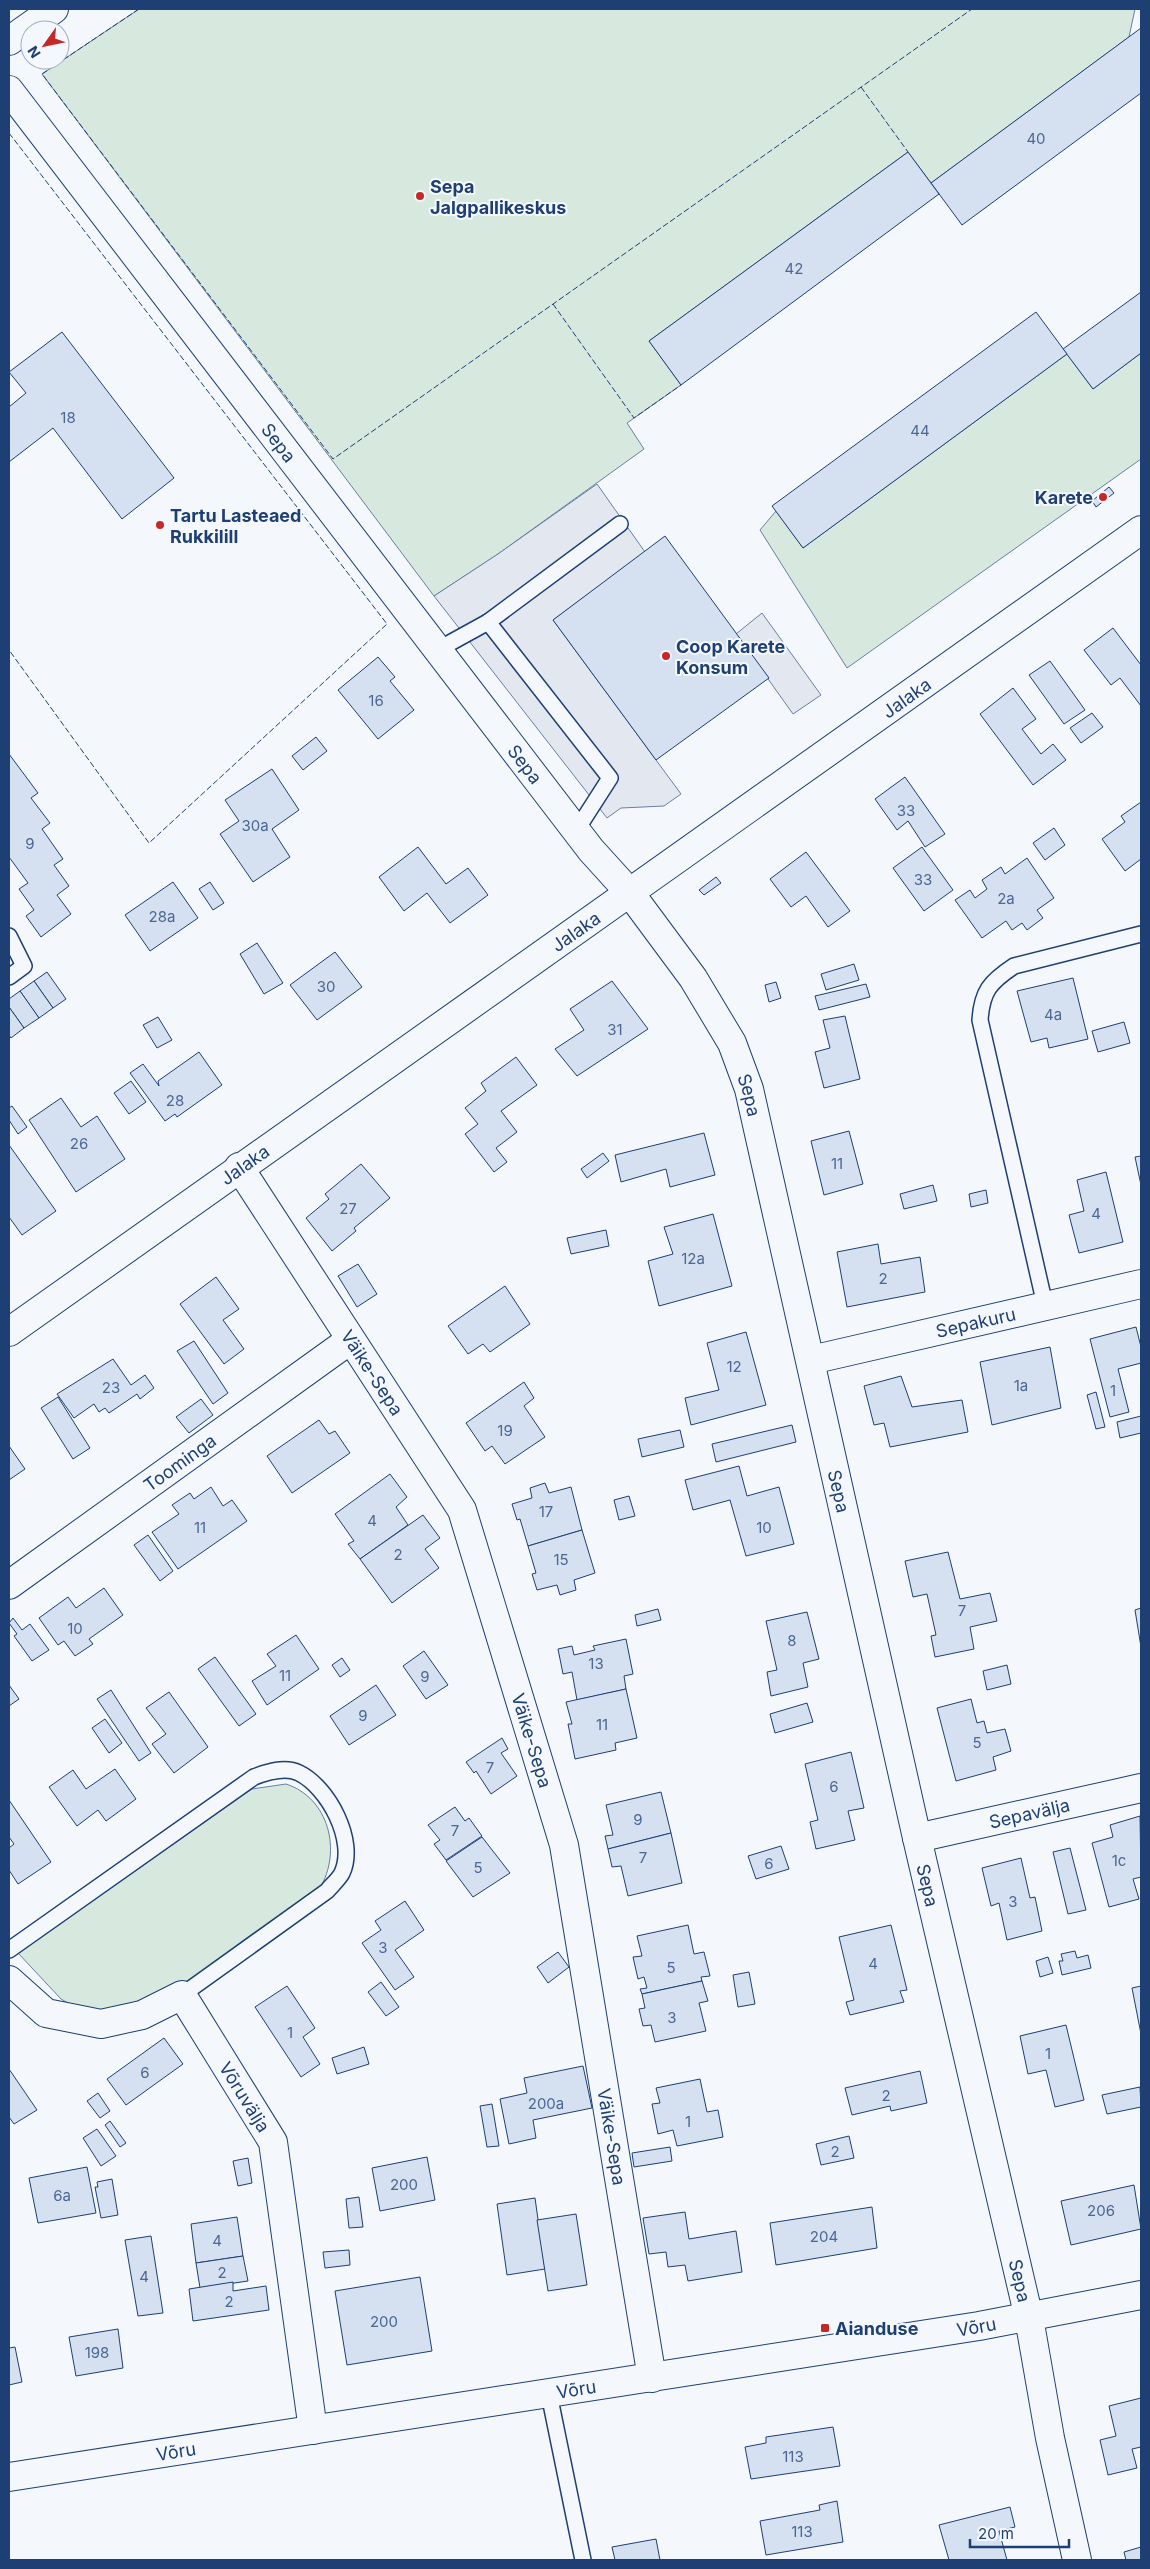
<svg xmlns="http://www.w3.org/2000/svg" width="1150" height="2569" viewBox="0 0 1150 2569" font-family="Inter,sans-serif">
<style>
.green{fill:#d7e8df;stroke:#687fa3}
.parking{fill:#e3e8f0;stroke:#687fa3}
.building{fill:#d5e0f0;stroke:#1d3f73}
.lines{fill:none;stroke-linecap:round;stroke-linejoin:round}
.lane-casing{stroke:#1d3f73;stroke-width:18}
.street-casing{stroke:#1d3f73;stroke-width:30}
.secondary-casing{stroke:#1d3f73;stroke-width:30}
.lane{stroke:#f4f7fb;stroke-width:15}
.street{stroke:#f4f7fb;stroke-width:28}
.secondary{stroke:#f4f7fb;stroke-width:28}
.fence{stroke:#1d3f73;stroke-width:1;stroke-dasharray:6 2.5;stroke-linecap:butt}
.poi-dot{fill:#c62828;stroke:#f4f7fb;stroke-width:2}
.labels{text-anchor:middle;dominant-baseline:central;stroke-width:4;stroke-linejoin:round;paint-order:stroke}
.number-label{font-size:15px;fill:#4b6792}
.poi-label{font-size:18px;font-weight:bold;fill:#1d3f73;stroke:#f4f7fb;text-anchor:start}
.street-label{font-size:18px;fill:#1d3f73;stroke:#f4f7fb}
</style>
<rect width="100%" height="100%" fill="#f4f7fb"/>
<g class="green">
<path d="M139,9H1135L1129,37L931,183L908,152L649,341L681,385L627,423L644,449L498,554L434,596L42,74Z"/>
<path d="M1141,353V459L847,668L760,530L776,511L803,548L1067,354L1093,389Z"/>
<path d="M286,1784C329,1798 342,1851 320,1888L186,1986L111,2012L77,2008L61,1999L18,1953L252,1789Z"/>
</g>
<g class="parking">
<path d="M597,484L645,552L553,620L681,794L664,806L621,808L607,818L434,596L498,554Z"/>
<path d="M762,613L821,695L793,714L736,634Z"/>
</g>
<g class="building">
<path d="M1141,28V93L962,225L931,183Z"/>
<path d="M908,152L939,194L681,385L649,341Z"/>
<path d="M1141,292V353L1093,389L1063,349Z"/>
<path d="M1036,312L1067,354L803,548L772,506Z"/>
<path d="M62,332L174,478L122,519L53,428L9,462V407L26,393L9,372Z"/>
<path d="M1109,487L1114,493L1096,507L1092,501Z"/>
<path d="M665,536L769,678L656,760L553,620Z"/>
<path d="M1113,628L1141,665V706L1120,678L1111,685L1084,650Z"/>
<path d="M378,657L395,677L390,681L414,710L378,739L338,690Z"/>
<path d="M1050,661L1085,710L1064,724L1029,675Z"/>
<path d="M1013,688L1036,719L1022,729L1041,754L1053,744L1066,760L1033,785L980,714Z"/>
<path d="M1092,713L1103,727L1081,743L1070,728Z"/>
<path d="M316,737L327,751L303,770L292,756Z"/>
<path d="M9,754L38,793L31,798L50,823L42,829L63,859L54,865L69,886L57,895L71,914L41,937L26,916L34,910L19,889L28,883L9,857Z"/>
<path d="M272,769L299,810L272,829L290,857L253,882L220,834L239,821L225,800Z"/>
<path d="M905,777L945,834L925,847L908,821L897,830L875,799Z"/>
<path d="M1141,802V859L1125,871L1102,839L1125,822L1121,816Z"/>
<path d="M1054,828L1065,845L1045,860L1033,843Z"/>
<path d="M418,847L446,884L468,868L488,895L450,923L427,893L404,911L379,877Z"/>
<path d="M922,847L953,890L924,911L893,868Z"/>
<path d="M806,852L850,911L828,927L806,896L791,907L770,879Z"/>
<path d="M1027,858L1054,898L1037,910L1043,918L1027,930L1022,923L1012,930L1006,921L982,938L955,900L970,890L975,898L987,889L982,880L1001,867L1005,874Z"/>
<path d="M716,877L721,883L704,895L699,890Z"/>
<path d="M173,882L198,918L150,951L125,915Z"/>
<path d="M210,882L224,903L213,910L199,889Z"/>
<path d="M257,943L283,983L264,994L240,954Z"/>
<path d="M335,952L362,987L317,1020L290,985Z"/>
<path d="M854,964L859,980L826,990L821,974Z"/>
<path d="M47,972L66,999L53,1008L34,981Z"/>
<path d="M1073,978L1088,1039L1049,1048L1047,1038L1031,1042L1017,991Z"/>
<path d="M34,981L53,1008L39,1018L20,991Z"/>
<path d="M612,981L648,1029L577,1076L555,1049L584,1030L570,1009Z"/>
<path d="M776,982L781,998L769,1002L765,985Z"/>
<path d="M866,984L870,997L819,1010L815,996Z"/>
<path d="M20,991L39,1018L24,1028L9,1007V999Z"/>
<path d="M9,1007L24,1028L11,1038L9,1035Z"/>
<path d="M845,1016L860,1079L824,1088L815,1052L830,1048L823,1020Z"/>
<path d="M158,1017L172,1040L157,1048L143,1025Z"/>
<path d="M1124,1022L1130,1043L1098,1052L1092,1031Z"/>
<path d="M199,1052L222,1085L177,1117L175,1114L165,1121L130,1073L143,1064L159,1086L158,1081Z"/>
<path d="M516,1057L537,1085L501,1111L517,1132L496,1148L507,1162L494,1172L465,1134L478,1124L465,1108L486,1091L481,1083Z"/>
<path d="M131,1081L146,1102L129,1114L114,1093Z"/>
<path d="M61,1098L81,1127L97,1116L125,1159L76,1192L29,1120Z"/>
<path d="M12,1106L27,1127L18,1134L9,1120V1108Z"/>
<path d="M849,1131L863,1184L824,1195L811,1141Z"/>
<path d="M704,1133L715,1175L670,1187L666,1169L621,1182L615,1155Z"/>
<path d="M9,1145L56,1211L22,1235L9,1217Z"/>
<path d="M603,1153L609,1161L587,1178L581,1169Z"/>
<path d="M1141,1156V1185L1135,1157Z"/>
<path d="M361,1164L390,1198L354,1228L356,1231L332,1251L306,1218L329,1199L325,1194Z"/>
<path d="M1106,1172L1123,1242L1079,1253L1069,1215L1084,1211L1077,1180Z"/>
<path d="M933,1185L937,1201L904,1209L900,1194Z"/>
<path d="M986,1190L988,1203L971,1207L969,1194Z"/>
<path d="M713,1214L732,1286L659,1306L648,1261L673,1254L664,1227Z"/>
<path d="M606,1230L609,1246L571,1254L567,1238Z"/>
<path d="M878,1244L881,1264L920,1257L925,1292L847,1307L837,1252Z"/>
<path d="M358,1264L377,1294L357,1307L338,1276Z"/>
<path d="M216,1277L239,1309L223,1320L244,1349L224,1364L180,1304Z"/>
<path d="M505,1286L530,1324L490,1352L483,1344L468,1354L448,1326Z"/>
<path d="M1136,1327L1141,1347V1363L1118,1369L1129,1412L1110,1417L1090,1339Z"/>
<path d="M746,1332L766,1405L691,1425L685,1398L719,1390L707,1343Z"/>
<path d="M194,1341L228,1393L213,1404L177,1351Z"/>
<path d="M1050,1347L1061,1408L992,1425L980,1362Z"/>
<path d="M113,1359L131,1385L145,1375L154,1388L140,1399L137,1394L109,1413L105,1408L99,1412L94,1404L74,1418L57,1394Z"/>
<path d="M901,1376L912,1407L962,1400L968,1432L890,1447L884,1423L874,1425L864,1386Z"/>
<path d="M524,1382L534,1398L524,1406L545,1437L505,1464L492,1446L485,1451L466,1423Z"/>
<path d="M1096,1392L1105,1427L1096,1429L1087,1395Z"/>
<path d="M58,1397L90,1448L73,1459L41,1408Z"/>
<path d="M201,1399L213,1415L189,1433L176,1417Z"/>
<path d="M1141,1416V1433L1120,1438L1117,1422Z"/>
<path d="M319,1420L329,1434L335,1431L350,1453L292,1493L267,1456Z"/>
<path d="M792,1425L796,1442L716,1462L712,1444Z"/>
<path d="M680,1430L684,1447L642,1457L638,1439Z"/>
<path d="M9,1446L25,1469L9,1480Z"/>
<path d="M739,1466L747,1496L779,1487L794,1544L746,1556L730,1500L693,1510L685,1480Z"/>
<path d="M390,1474L407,1497L396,1507L408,1525L360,1559L348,1544L354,1541L335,1514Z"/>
<path d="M545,1483L549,1493L571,1487L582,1530L528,1546L520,1519L517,1520L512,1504L532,1498L530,1488Z"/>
<path d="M211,1487L223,1506L232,1500L247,1521L178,1569L152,1532L179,1514L172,1505L190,1493L194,1499Z"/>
<path d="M629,1496L635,1516L619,1520L614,1500Z"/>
<path d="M423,1515L440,1538L425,1549L439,1568L392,1603L360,1559Z"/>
<path d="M582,1530L595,1573L574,1580L576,1590L560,1595L557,1585L537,1590L532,1574L536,1573L528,1546Z"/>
<path d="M148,1535L173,1571L160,1581L134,1545Z"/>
<path d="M948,1552L960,1599L990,1593L997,1621L970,1627L974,1649L935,1657L931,1636L936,1635L927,1594L913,1597L905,1561Z"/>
<path d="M104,1588L123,1615L89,1639L93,1644L75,1656L64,1641L58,1645L39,1618L68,1597L76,1608Z"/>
<path d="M1141,1608V1647L1135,1610Z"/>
<path d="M658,1609L661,1620L637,1626L635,1615Z"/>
<path d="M807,1612L819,1659L803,1663L808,1687L771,1696L767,1672L777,1670L766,1621Z"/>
<path d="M13,1618L22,1630L30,1624L49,1650L32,1661L14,1636L17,1634L9,1623Z"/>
<path d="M296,1635L319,1669L267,1705L252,1681L276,1666L267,1654Z"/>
<path d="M626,1639L633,1674L624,1676L626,1689L577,1700L572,1672L563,1674L558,1649L572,1646L574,1655L595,1650L593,1646Z"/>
<path d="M424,1651L448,1685L426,1699L403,1666Z"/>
<path d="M215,1657L256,1714L239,1726L198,1669Z"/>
<path d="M342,1658L350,1670L340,1677L332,1665Z"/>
<path d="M1007,1665L1011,1684L987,1690L983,1671Z"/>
<path d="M9,1685L19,1699L9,1706Z"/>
<path d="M376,1685L396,1715L349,1745L330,1716Z"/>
<path d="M626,1689L637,1738L615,1743L616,1750L575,1759L568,1724H572L566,1702Z"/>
<path d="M111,1690L151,1753L139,1761L97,1699Z"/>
<path d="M169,1692L208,1747L174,1773L152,1744L166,1734L146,1708Z"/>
<path d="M971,1699L977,1723L984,1721L987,1733L1005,1729L1011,1751L993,1757L996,1770L956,1781L937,1708Z"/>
<path d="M807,1703L813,1722L775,1733L770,1714Z"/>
<path d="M105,1719L122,1743L109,1753L92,1728Z"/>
<path d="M502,1738L508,1749L501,1753L517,1776L491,1794L476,1771L474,1773L466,1762Z"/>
<path d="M851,1752L864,1808L848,1811L855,1840L816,1849L810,1822L818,1820L805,1764Z"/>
<path d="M115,1769L136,1799L106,1821L98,1810L77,1826L49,1787L73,1770L86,1789Z"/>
<path d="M661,1792L671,1833L608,1849L605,1836L613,1835L606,1805Z"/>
<path d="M9,1800L51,1862L18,1884L9,1870V1848L14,1844L9,1837Z"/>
<path d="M455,1807L465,1821L469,1818L482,1836L446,1860L434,1844L440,1840L428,1825Z"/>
<path d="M1140,1816L1141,1877L1133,1879L1139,1899L1109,1907L1092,1843L1113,1837L1110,1825Z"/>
<path d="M671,1833L682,1883L628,1896L621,1866L612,1867L608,1849Z"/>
<path d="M482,1837L510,1873L473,1897L446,1861Z"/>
<path d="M781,1846L789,1869L756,1879L748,1856Z"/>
<path d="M1070,1848L1086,1910L1068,1914L1053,1852Z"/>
<path d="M1021,1858L1030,1898L1035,1897L1042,1931L1007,1940L999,1903L991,1906L982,1868Z"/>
<path d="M405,1901L424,1930L395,1950L414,1977L395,1990L362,1943L381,1930L375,1921Z"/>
<path d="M688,1925L694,1954L704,1952L710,1976L701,1977L702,1981L642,1994L640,1989L647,1988L644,1977L638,1979L633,1957L642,1956L637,1936Z"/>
<path d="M891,1925L907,1990L900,1991L904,2002L850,2015L846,2002L854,2000L839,1937Z"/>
<path d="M1075,1951L1077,1958L1088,1955L1091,1968L1062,1975L1059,1961H1063L1061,1954Z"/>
<path d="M558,1952L569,1967L548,1983L537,1967Z"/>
<path d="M1048,1957L1053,1973L1040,1977L1036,1961Z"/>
<path d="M749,1972L755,2004L738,2007L733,1975Z"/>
<path d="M702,1981L708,2001L699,2003L706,2031L655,2042L651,2025L643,2026L639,2009L645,2008L642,1994Z"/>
<path d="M381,1982L399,2007L386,2016L368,1992Z"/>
<path d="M287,1986L315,2028L303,2037L320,2064L301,2077L255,2007Z"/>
<path d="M1141,1986V2034L1132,1988Z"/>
<path d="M1066,2025L1084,2100L1055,2107L1046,2070L1028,2074L1020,2036Z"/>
<path d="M164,2038L183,2064L126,2105L107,2079Z"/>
<path d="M364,2047L369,2064L337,2074L332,2058Z"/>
<path d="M583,2066L592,2108L533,2120L536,2138L509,2144L500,2099L527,2093L524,2078Z"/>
<path d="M9,2069L37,2110L14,2124L9,2117Z"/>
<path d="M920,2071L927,2103L891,2111L890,2106L852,2115L845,2088Z"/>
<path d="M700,2079L707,2112L718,2110L723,2137L677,2146L673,2130L658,2134L652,2104L660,2103L656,2088Z"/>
<path d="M1140,2087L1141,2107L1107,2114L1102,2095Z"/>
<path d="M98,2093L110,2111L100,2118L87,2101Z"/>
<path d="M492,2104L499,2146L487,2147L480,2106Z"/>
<path d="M110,2121L126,2143L120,2147L105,2125Z"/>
<path d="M97,2129L116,2156L101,2166L83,2138Z"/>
<path d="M849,2136L854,2158L821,2165L816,2144Z"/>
<path d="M670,2147L672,2161L634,2167L632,2153Z"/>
<path d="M427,2157L435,2200L380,2211L372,2168Z"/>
<path d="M248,2158L252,2183L238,2186L233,2161Z"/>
<path d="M87,2167L96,2213L38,2223L29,2178Z"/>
<path d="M112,2179L118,2215L101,2218L95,2187H98L97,2182Z"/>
<path d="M1134,2185L1141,2229L1071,2245L1061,2201Z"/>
<path d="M359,2197L363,2227L349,2228L346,2199Z"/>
<path d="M535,2198L545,2269L507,2275L497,2204Z"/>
<path d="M872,2207L877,2248L776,2265L770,2223Z"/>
<path d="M685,2212L689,2239L736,2231L742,2272L688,2281L685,2265L668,2267L666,2252L649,2254L643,2218Z"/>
<path d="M576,2214L587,2285L548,2291L537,2220Z"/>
<path d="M237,2217L243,2256L196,2263L191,2224Z"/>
<path d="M151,2236L163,2313L138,2316L125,2240Z"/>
<path d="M349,2250L350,2265L325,2268L323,2252Z"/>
<path d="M243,2256L248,2281L200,2288L196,2263Z"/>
<path d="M420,2277L432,2351L347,2365L335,2291Z"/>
<path d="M233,2282V2291L266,2286L269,2310L193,2321L189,2289Z"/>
<path d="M118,2329L123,2368L76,2376L69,2337Z"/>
<path d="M15,2347L22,2382L9,2385V2348Z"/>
<path d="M1141,2398V2447L1132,2449L1137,2468L1108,2475L1100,2440L1116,2436L1109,2406Z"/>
<path d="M833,2427L840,2466L751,2479L745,2447L766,2443V2437Z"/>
<path d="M837,2501L843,2542L766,2555L760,2521L820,2510L819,2505Z"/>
<path d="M1010,2507L1015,2527L999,2531L1007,2560H949L939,2525Z"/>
<path d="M656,2539L660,2560H615L612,2547Z"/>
<path d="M1141,2547V2560H1126L1124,2552Z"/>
</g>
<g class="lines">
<defs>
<g id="lane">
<path d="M488,622L620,524"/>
<path d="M439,649L488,622L610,778L576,831"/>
<path d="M9,936L24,966L9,977"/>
<path d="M1045,1305L980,1020C982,991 990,982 1014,966L1141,934"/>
<path d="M9,1950L254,1777C267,1772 285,1766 299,1773C328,1787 357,1841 342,1873C339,1879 332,1885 327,1891L182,1995"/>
<path d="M549,2394L583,2560"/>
</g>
<g id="street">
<path d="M9,41L54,9"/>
<path id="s1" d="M9,90L591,850L630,893L693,978L732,1043L749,1089L917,1838L1029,2318L1050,2438L1077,2560"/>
<path id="s2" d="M239,1167L462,1510L564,1845L652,2378"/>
<path id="s3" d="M9,1332C385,1063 766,800 1141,530"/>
<path id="s4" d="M811,1360L1141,1284"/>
<path id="s5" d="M9,1585L350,1340"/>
<path id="s6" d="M917,1838L1141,1788"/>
<path id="s7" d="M9,1980L46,2013L101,2024L142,2015L182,1995L273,2142L313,2430"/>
</g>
<g id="secondary">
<path id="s8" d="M9,2477L979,2326L1141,2295"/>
</g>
</defs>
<use href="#lane" class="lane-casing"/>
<use href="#street" class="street-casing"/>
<use href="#secondary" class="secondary-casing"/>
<use href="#lane" class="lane"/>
<use href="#street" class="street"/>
<use href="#secondary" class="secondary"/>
<g class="fence">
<path d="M139,9L42,74L333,459L972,9"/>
<path d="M861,87L908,152"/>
<path d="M9,133L387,624L149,843L9,650"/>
<path d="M553,304L634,418L681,385"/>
</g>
</g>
<g class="poi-dot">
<circle cx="420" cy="196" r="5"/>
<circle cx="1103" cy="497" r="5"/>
<circle cx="160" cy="525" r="5"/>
<circle cx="666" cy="656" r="5"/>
<rect x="820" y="2323" width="10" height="10" rx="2.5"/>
</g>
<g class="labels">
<g class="number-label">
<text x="1036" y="138">40</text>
<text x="794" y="268">42</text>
<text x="68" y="417">18</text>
<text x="920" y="430">44</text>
<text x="376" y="700">16</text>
<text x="906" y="810">33</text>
<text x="255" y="825">30a</text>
<text x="30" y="843">9</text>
<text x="923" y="879">33</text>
<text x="1006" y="898">2a</text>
<text x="162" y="916">28a</text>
<text x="326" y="986">30</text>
<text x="1053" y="1014">4a</text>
<text x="615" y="1029">31</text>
<text x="175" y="1100">28</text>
<text x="79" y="1143">26</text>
<text x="837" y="1163">11</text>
<text x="348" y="1208">27</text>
<text x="1096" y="1213">4</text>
<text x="693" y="1258">12a</text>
<text x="883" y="1278">2</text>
<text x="734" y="1366">12</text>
<text x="1021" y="1385">1a</text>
<text x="111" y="1387">23</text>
<text x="1113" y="1390">1</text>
<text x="505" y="1430">19</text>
<text x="546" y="1511">17</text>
<text x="372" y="1520">4</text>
<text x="200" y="1527">11</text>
<text x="764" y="1527">10</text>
<text x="398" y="1554">2</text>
<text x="561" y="1559">15</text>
<text x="962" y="1610">7</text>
<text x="75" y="1628">10</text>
<text x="792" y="1640">8</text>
<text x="596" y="1663">13</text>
<text x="285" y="1675">11</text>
<text x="425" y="1676">9</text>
<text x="363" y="1715">9</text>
<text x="602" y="1724">11</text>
<text x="977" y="1742">5</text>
<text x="490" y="1767">7</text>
<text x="834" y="1786">6</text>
<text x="638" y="1819">9</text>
<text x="455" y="1830">7</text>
<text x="643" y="1857">7</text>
<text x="1119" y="1860">1c</text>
<text x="769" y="1863">6</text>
<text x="478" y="1867">5</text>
<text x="1013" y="1901">3</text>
<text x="383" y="1947">3</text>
<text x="873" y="1963">4</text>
<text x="671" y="1967">5</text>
<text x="672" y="2017">3</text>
<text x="290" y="2032">1</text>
<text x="1048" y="2053">1</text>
<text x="145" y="2072">6</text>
<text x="886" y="2095">2</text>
<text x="546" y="2103">200a</text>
<text x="688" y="2121">1</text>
<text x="835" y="2151">2</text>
<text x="404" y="2184">200</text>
<text x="62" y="2195">6a</text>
<text x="1101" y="2210">206</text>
<text x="824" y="2236">204</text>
<text x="217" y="2240">4</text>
<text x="222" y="2272">2</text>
<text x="144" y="2276">4</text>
<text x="229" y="2301">2</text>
<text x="384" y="2321">200</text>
<text x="97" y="2352">198</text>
<text x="793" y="2456">113</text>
<text x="802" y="2531">113</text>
</g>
<g class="poi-label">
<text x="430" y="186">Sepa<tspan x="430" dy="21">Jalgpallikeskus</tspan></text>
<text x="1093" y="497" text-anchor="end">Karete</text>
<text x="170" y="515">Tartu Lasteaed<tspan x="170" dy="21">Rukkilill</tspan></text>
<text x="676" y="646">Coop Karete<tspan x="676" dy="21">Konsum</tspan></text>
<text x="835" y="2328">Aianduse</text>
</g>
<g class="street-label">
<text stroke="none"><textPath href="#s1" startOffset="444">Sepa</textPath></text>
<text stroke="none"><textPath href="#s3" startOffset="1099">Jalaka</textPath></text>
<text stroke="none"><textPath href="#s1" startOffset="849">Sepa</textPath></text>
<text stroke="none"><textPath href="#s3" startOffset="694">Jalaka</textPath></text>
<text stroke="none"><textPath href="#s1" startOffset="1252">Sepa</textPath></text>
<text stroke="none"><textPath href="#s3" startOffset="289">Jalaka</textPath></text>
<text stroke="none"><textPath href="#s4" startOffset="169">Sepakuru</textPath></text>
<text stroke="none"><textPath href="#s2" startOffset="245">Väike-Sepa</textPath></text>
<text stroke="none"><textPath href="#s5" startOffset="210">Toominga</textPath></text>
<text stroke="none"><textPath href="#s1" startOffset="1658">Sepa</textPath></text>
<text stroke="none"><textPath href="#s2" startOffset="650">Väike-Sepa</textPath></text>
<text stroke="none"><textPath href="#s6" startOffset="115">Sepavälja</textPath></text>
<text stroke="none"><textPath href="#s1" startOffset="2062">Sepa</textPath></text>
<text stroke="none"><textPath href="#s7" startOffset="312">Võruvälja</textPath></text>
<text stroke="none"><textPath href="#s2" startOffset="1055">Väike-Sepa</textPath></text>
<text stroke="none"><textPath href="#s1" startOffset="2468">Sepa</textPath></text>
<text stroke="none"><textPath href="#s8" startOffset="979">Võru</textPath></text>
<text stroke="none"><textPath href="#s8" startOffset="574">Võru</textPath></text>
<text stroke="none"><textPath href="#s8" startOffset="169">Võru</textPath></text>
</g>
</g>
<rect width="1150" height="2569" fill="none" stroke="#1d3f73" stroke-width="20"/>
<g transform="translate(45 45) rotate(237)"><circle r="24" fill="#f4f7fb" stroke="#9eadc5"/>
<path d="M0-4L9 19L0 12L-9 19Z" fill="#c62828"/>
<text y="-8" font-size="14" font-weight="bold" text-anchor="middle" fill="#1d3f73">N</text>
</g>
<path d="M970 2539v8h99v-8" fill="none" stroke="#1d3f73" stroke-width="2.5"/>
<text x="978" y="2539" font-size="15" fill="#1d3f73" stroke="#f4f7fb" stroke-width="4" paint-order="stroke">20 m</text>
</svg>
